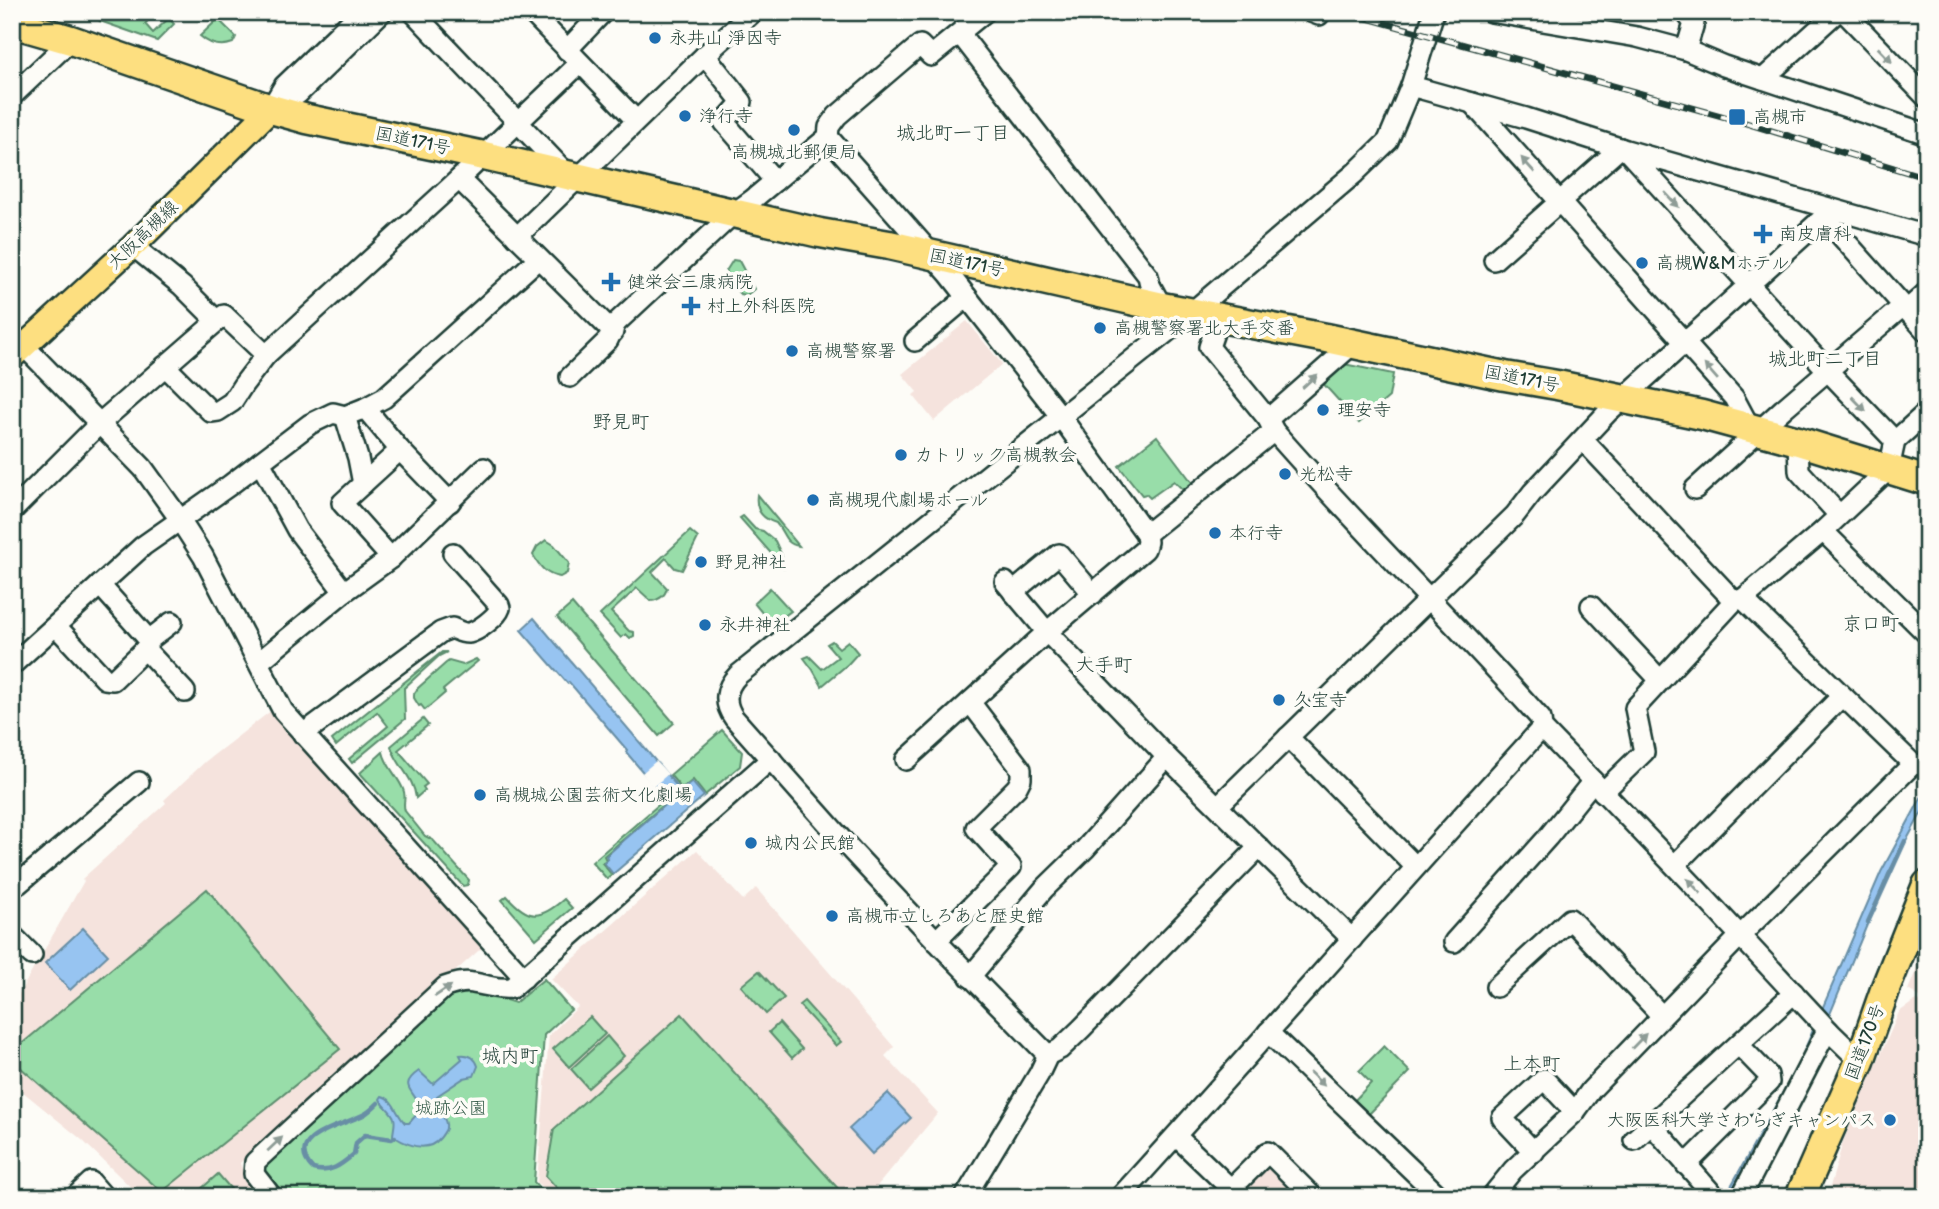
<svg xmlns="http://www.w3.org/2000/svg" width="1939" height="1209" viewBox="0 0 1939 1209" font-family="'Balsamiq Sans','Klee One',sans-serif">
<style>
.built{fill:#f5e3dd}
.green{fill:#98dda9;stroke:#5c8d6e;stroke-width:2}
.water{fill:#97c4f1;stroke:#678ea5;stroke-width:2}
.pier{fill:#fdfcf7}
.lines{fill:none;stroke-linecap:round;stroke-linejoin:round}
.stream{stroke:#678ea5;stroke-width:4.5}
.minor-casing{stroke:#1f3d34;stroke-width:24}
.major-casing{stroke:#1f3d34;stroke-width:28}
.highway-casing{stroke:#1f3d34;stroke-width:33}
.minor{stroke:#fdfcf7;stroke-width:19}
.major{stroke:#fddf80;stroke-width:23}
.highway{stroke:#fddf80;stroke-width:28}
.rail-casing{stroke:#1f3d34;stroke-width:7}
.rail{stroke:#fdfcf7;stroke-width:4.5;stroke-dasharray:13;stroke-linecap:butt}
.oneway{fill:#8e9c96}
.poi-dot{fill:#1f6fb2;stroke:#fdfcf7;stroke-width:2.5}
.labels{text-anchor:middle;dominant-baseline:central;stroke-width:7;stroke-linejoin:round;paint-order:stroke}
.poi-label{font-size:18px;fill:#1f3d34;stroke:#fdfcf7;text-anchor:start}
.street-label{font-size:18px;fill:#1f3d34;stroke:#fdfcf7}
.park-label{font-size:18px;fill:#375d4b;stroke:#fdfcf7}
.neighbourhood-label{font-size:19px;fill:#1f3d34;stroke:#fdfcf7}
</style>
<rect width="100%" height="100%" fill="#fdfcf7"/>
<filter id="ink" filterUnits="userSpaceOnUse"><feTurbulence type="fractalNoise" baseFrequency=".0143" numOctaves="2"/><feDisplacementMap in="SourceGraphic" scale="14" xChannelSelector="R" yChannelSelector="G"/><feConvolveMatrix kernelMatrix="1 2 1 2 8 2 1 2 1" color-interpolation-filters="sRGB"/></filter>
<g filter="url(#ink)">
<g class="built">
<path d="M967,321L1002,364L934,421L913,395L917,392L902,374Z"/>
<path d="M272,710L486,944L240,1163L245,1179L260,1197H141L81,1139L12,1083V1006L84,881L82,879L166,803L164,800L206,761Z"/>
<path d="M697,850L743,900L756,888L894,1047L885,1056L938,1113L868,1197H550L537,1182L549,1035L578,1007L551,979Z"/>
<path d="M1927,944V1001L1908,990Z"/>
<path d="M1916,1000L1927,1006V1197H1827L1843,1142L1899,1012Z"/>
<path d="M1269,1161L1304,1197H1234Z"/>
</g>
<g class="green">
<path d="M109,12H146L151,17L145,24L153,33L169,18L174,24L157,41L100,21Z"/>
<path d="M218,19L236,37L233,43C220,48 210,45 200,36Z"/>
<path d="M733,260L739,261L754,289L747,295L740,294L725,278L726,271Z"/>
<path d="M1339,363L1393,374L1389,397L1359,423L1320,380Z"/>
<path d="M1157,436L1194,485L1184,491L1174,481L1150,498L1146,494L1142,495L1119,466Z"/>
<path d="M757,495L799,546C784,544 785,533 776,523C763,519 755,510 757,495Z"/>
<path d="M743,516L755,529L763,531L775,541L782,556L783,567L740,518Z"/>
<path d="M690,531L698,538L682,570L675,568L666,558L652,572L667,588C665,596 659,600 651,601L637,588L611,612L629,631L634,632V636L630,638L626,634L621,638L600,615Z"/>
<path d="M546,540L554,545L569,563L567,573L560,577C546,575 540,567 533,555L537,547Z"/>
<path d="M770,588L791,611L772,625L754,603Z"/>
<path d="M572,604L674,723L659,736L557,617Z"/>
<path d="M832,641L839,648L848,641L858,653L848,664L822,686L813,670L804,658L809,656L822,669L838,657L827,644Z"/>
<path d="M442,652H447L439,656L404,688L405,719L352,763L349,759L388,726L377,712L336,746L332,740Z"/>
<path d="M476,659L478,661L443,690L445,693L425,710L421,705L419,706L414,698V694L418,688L446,663L449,661L463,665Z"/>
<path d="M423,719L428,725L398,750L427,784L423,787L425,790L416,798C414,777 396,765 391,746Z"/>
<path d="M722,730L742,752L740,766L705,795L693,780L682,789L670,775Z"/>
<path d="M383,752C386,766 397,775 403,789C407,797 402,803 405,811L425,836L433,840L469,880L468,885L463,886L360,773Z"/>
<path d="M664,800L666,803L604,856L606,860L602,863L612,875L607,879L592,862Z"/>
<path d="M207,889L340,1049L162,1192L12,1060V1052Z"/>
<path d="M507,896C529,921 540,920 564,899L572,908L536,939L502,900Z"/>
<path d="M759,971L784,998L766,1014L741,986Z"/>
<path d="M544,979L571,1010L544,1035L534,1182L547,1197H281L262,1175L261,1159L448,992L468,988L515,1003Z"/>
<path d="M804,1001L841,1042L836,1046L799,1005Z"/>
<path d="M682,1014L842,1193L838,1197H565L546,1176L554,1129Z"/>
<path d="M590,1017L605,1034L569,1067L553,1049Z"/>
<path d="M779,1023L802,1049L792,1058L769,1032Z"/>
<path d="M607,1036L624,1056L588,1088L571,1069Z"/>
<path d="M1384,1046L1410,1072L1366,1117L1352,1103L1371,1083L1359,1071Z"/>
<path d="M218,1174L236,1195L235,1197H192Z"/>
</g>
<g class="water">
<path d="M534,618L681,791L692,782L704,796L613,874L604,863L608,859L606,856L668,802L626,752L627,750L569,682L567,683L521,630Z"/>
<path d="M1927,787V803L1888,874L1823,1031L1735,1197H1725L1798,1065L1881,872Z"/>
<path d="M83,928L108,955L70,990L45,963Z"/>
<path d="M460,1055C469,1054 475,1057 478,1066L474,1076L464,1078L437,1096C438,1100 437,1104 438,1107C440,1114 448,1120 446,1128C446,1130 441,1137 440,1138C427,1154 407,1145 393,1136C393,1130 396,1123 394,1118C392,1111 383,1106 380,1099L382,1096C394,1099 396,1114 405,1123H409L420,1111C420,1092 394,1088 419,1071L433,1084L462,1059Z"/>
<path d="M888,1093L911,1118L872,1154L849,1129Z"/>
</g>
<path class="pier" d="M656,761L668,774L653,787L642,773Z"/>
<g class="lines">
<g class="stream">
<path d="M1868,922L1905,841"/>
<path d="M378,1103C374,1107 370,1111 365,1114C346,1125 281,1136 313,1169C330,1174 341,1165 354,1154L356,1143L365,1135L392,1139L395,1137"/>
</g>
<defs>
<g id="minor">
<path d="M413,12L568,175"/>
<path d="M531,12L636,120"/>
<path d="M1311,12L1319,15L1320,12"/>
<path d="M1491,12L1637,37L1686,50L1724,66L1927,134"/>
<path d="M1685,12L1694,23L1686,50"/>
<path d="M1844,12L1927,98"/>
<path d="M963,30L964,39L1148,276L1150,285L1162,307"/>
<path d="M567,50L603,12"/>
<path d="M705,55L742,102L724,122L775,181"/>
<path d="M1763,79L1837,12"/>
<path d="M1411,86L1526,118L1626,150L1927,236"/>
<path d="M12,96L71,40"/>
<path d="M1472,103L1734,398L1750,428"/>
<path d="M271,108L284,86L361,12"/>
<path d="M271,109L298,94L382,12"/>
<path d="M828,137L949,274L1061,417L1146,534L1147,542L1145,549L1047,632L1167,757L1352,939"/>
<path d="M1628,152L1828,371L1895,441"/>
<path d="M459,179L613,332"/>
<path d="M1824,217L1907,310L1927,292"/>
<path d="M517,237L705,55L753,12"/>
<path d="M133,246L182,286L217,321"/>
<path d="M1494,260L1620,148"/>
<path d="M1907,310L1927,332"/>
<path d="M1219,318L1209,347L1268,419L1274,431C1360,530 1454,621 1541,719L1542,728L1692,884L1829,1031L1860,1061"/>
<path d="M915,341L967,297"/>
<path d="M25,347L143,468L176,514L203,556L283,711L524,978"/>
<path d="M165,366L211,412L218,411L232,402L243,385L266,355"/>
<path d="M570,377L608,340L616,323L734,213L752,200L828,137L829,127L837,116L920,45L931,56L985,12"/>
<path d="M365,408L400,450L450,502"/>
<path d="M1927,412L1895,441L1889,469L1823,531L1743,599L1913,764L1927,765"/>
<path d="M345,416L358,458L363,484"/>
<path d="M1268,419L1353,344"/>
<path d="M1583,440L1734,601"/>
<path d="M1798,441L1799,471L1839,515"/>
<path d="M260,462L297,530L344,592"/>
<path d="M1695,489L1783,409L1903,306"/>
<path d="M12,511L100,423L224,315L266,355L459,179L580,63"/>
<path d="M1823,531L1927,634"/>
<path d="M1146,534L1274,431"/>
<path d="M391,558L342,503L400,450"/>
<path d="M1013,592L1059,554L1093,594"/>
<path d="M1591,606L1660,680"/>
<path d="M56,626L105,679L113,680L145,649L149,640L100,585"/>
<path d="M149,640L172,622"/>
<path d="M145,649L185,692"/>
<path d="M259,662L344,592L391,558L484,468"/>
<path d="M12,665L143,546L230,485L310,424L333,413L345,416L365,408L384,398L538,259"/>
<path d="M303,734L441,632L452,628C457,630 463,634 469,633C478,631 497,617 500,608L499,605L453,553"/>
<path d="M1288,737L1415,866"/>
<path d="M906,760L1047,632L1005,582"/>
<path d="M1603,792L1644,752L1635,708L1734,601L1743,599"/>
<path d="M1218,806L1515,515L1532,493L1608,412L1824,217L1829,209"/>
<path d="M1675,865L1842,696"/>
<path d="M12,878L18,884L139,782"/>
<path d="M12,935L32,955"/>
<path d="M936,941L1011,867L976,828L1017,787L1021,779V769L970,702"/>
<path d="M1454,942L1548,837L1593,781"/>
<path d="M970,977L1044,889L1085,849L1167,757"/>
<path d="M1496,987L1570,919L1662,1016"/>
<path d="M1268,1032L1440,1197"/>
<path d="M1048,1055L942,947L852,851L734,718C723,703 725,688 738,675L1192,312L1355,173L1388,141L1411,86L1434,12"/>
<path d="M1651,1124L1715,1197"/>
<path d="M1176,1136L1230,1188"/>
<path d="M1634,1140L1794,993"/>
<path d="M1534,1152L1502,1118L1544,1079L1575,1112"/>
<path d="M1686,1165L1769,1082L1768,1075L1739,1045"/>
<path d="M75,1197L91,1182L104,1197"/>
<path d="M272,1197L254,1174L255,1162L445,987C454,984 463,981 473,983C489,985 496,990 512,988L771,759"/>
<path d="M965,1197L1039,1074L1048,1055L1060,1049L1081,1029L1259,847"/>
<path d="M1120,1197C1262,1041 1400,883 1542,728"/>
<path d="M1223,1197L1268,1152L1313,1197"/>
<path d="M1491,1197L1513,1170L1575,1112L1591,1090L1740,936L1913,764"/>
<path d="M1741,1197L1824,1036L1829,1031"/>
</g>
<path id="major" d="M12,357L133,246L271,109"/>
<g id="highway">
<path d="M12,23L71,40L271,109L307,119L484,156L820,233L889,245L1162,307L1326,338L1505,376L1557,385L1702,415L1798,441L1927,481"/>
<path d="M1800,1197L1860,1061L1886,987L1927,885"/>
</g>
</defs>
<use href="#minor" class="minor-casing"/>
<use href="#major" class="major-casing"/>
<use href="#highway" class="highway-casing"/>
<use href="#minor" class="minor"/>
<use href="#major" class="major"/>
<use href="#highway" class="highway"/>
<defs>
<path id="rail" d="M1345,12L1736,120L1927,178"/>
</defs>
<use href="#rail" class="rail-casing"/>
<use href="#rail" class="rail"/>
</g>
<defs><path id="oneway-solid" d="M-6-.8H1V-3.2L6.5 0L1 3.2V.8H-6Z" transform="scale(1.75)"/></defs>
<g class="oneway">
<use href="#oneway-solid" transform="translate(1885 55) rotate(46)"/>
<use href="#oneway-solid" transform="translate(1528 165) rotate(-132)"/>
<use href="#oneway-solid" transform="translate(1672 200) rotate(47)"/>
<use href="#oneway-solid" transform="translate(1711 372) rotate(-131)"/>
<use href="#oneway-solid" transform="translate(1310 381) rotate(-42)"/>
<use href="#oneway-solid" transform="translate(1859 404) rotate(46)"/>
<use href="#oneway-solid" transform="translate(1694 886) rotate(-133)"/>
<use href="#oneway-solid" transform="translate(443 991) rotate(-34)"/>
<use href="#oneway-solid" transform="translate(1639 1041) rotate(-46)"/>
<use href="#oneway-solid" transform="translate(1317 1079) rotate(43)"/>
<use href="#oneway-solid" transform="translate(275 1144) rotate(-43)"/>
</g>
</g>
<g class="poi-dot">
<circle cx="655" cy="38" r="7"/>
<circle cx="685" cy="116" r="7"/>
<rect x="1728" y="108" width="18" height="18" rx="3.5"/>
<circle cx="794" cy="130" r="7"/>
<path d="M1759.5 223.5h7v7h7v7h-7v7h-7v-7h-7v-7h7z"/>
<circle cx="1642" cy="263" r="7"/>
<path d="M607.5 271.5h7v7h7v7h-7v7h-7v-7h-7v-7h7z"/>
<path d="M687.5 295.5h7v7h7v7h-7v7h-7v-7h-7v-7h7z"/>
<circle cx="1100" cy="328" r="7"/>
<circle cx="792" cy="351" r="7"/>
<circle cx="1323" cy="410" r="7"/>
<circle cx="901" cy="455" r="7"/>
<circle cx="1285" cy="474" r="7"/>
<circle cx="813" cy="500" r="7"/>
<circle cx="1215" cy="533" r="7"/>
<circle cx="701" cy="562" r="7"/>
<circle cx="705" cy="625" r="7"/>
<circle cx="1279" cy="700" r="7"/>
<circle cx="480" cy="795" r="7"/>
<circle cx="751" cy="843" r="7"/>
<circle cx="832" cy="916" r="7"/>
<circle cx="1890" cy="1120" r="7"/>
</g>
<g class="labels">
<g class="poi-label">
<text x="669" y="38">永井山 淨因寺</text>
<text x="699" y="116">浄行寺</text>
<text x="1753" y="117">高槻市</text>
<text x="794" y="152" text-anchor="middle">高槻城北郵便局</text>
<text x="1779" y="234">南皮膚科</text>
<text x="1656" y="263">高槻W&amp;Mホテル</text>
<text x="627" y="282">健栄会三康病院</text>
<text x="707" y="306">村上外科医院</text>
<text x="1114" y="328">高槻警察署北大手交番</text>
<text x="806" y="351">高槻警察署</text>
<text x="1337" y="410">理安寺</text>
<text x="915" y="455">カトリック高槻教会</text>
<text x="1299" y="474">光松寺</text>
<text x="827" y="500">高槻現代劇場ホール</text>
<text x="1229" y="533">本行寺</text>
<text x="715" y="562">野見神社</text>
<text x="719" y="625">永井神社</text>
<text x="1293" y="700">久宝寺</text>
<text x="494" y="795">高槻城公園芸術文化劇場</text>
<text x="765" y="843">城内公民館</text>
<text x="846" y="916">高槻市立しろあと歴史館</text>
<text x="1876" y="1120" text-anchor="end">大阪医科大学さわらぎキャンパス</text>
</g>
<g class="street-label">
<text transform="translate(413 141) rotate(12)">国道171号</text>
<text transform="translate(143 235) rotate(-44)">大阪高槻線</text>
<text transform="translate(967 263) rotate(12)">国道171号</text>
<text transform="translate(1522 379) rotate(11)">国道171号</text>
<text transform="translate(1865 1042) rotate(-69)">国道170号</text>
</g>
<g class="park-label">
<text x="451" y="1108">城跡公園</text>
</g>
<g class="neighbourhood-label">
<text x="953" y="133">城北町一丁目</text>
<text x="1825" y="359">城北町二丁目</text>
<text x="621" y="422">野見町</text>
<text x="1871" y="624">京口町</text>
<text x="1104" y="665">大手町</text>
<text x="510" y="1056">城内町</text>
<text x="1532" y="1064">上本町</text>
</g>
</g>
<rect width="1939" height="1209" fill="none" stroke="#fdfcf7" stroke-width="42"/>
<rect x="21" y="21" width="1897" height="1167" fill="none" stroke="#1f3d34" stroke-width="2.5" filter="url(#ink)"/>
</svg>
